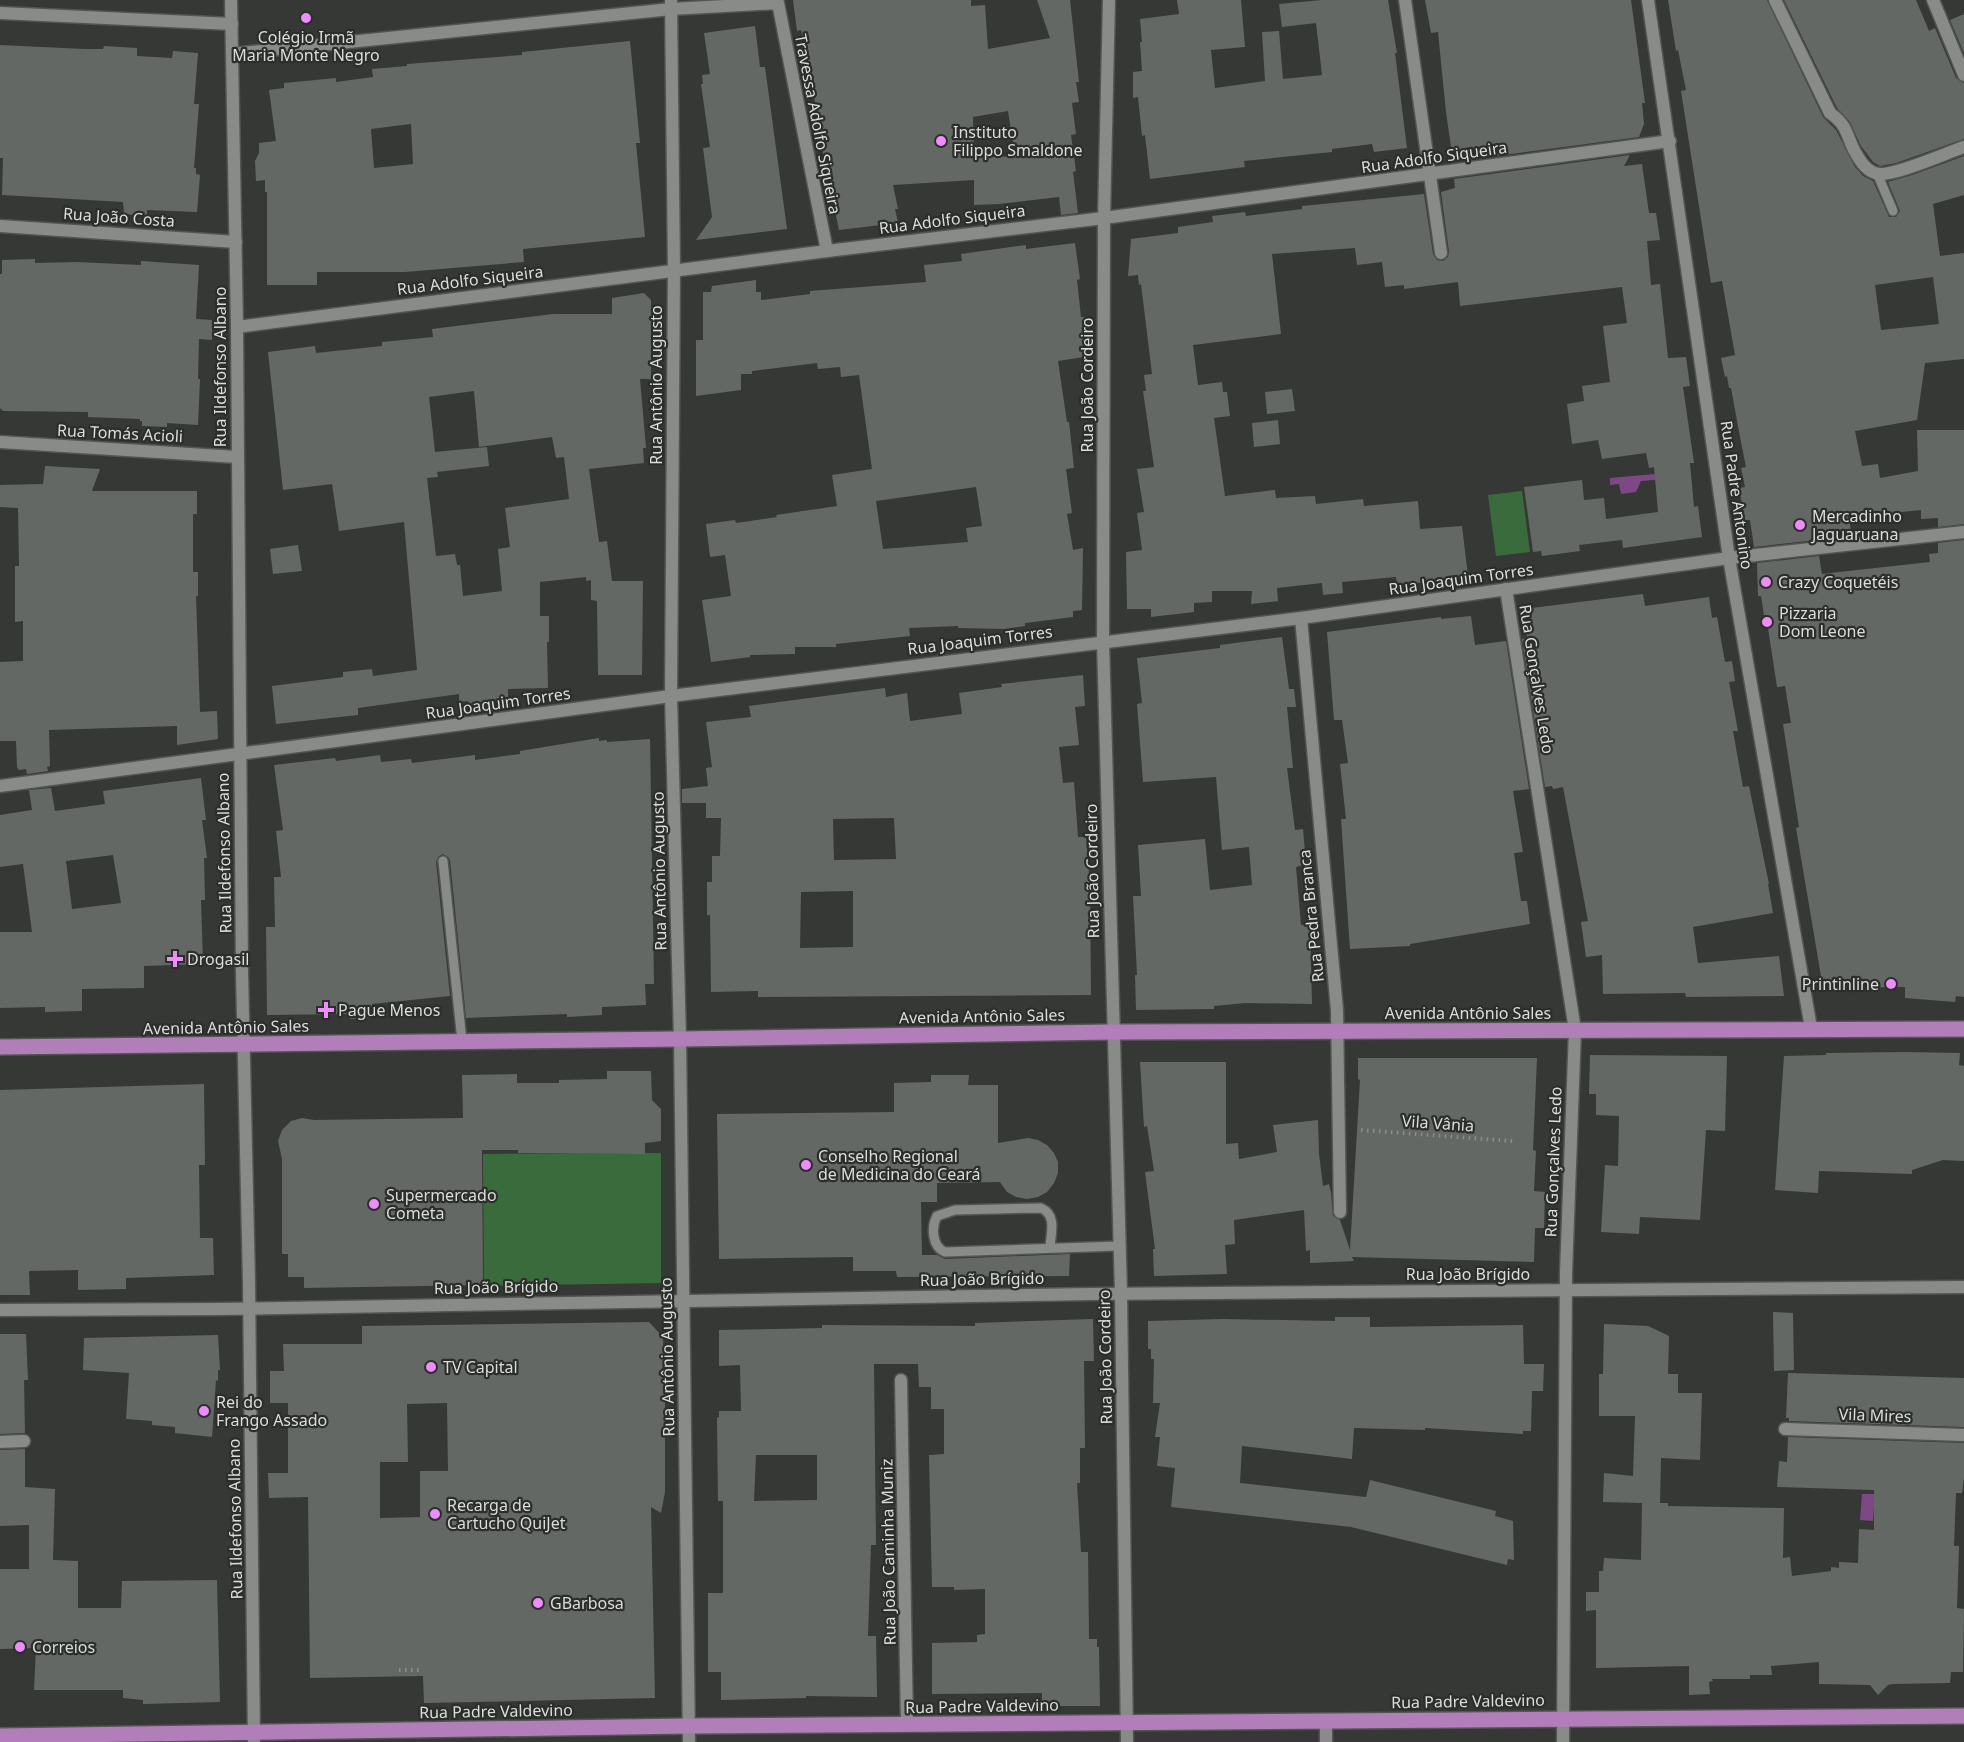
<svg xmlns="http://www.w3.org/2000/svg" width="1964" height="1742" viewBox="0 0 1964 1742" font-family="'Noto Sans',sans-serif">
<style>
.green{fill:#3a6b3d}
.water{fill:#7d4884}
.building{fill:#646864;fill-rule:evenodd}
.lines{fill:none;stroke-linecap:round;stroke-linejoin:round}
.service-casing{stroke:#525552;stroke-width:12}
.minor-casing{stroke:#525552;stroke-width:15}
.tertiary-casing{stroke:#525552;stroke-width:15}
.primary-casing{stroke:#525552;stroke-width:18}
.path{stroke:#8b8d8b;stroke-width:4;stroke-dasharray:1.5 4.5;stroke-linecap:butt}
.service{stroke:#888b88;stroke-width:9}
.minor{stroke:#888b88;stroke-width:12}
.tertiary{stroke:#888b88;stroke-width:12}
.primary{stroke:#b27eb9;stroke-width:15}
.poi-dot{fill:#ed8cfa;stroke:#2c2e2c;stroke-width:2}
.labels{text-anchor:middle;dominant-baseline:central;stroke-width:4.5;stroke-linejoin:round;paint-order:stroke}
.poi-label{font-size:16px;fill:#dbdddb;stroke:#2c2e2c;text-anchor:start}
.street-label{font-size:16px;fill:#dbdddb;stroke:#2c2e2c}
</style>
<rect width="100%" height="100%" fill="#363836"/>
<g class="green">
<path d="M1522,491L1530,552L1496,556L1488,495Z"/>
<path d="M661,1153V1283L484,1286L483,1154Z"/>
</g>
<g class="water">
<path d="M1666,473V479L1641,481L1636,492L1621,494L1619,484L1610,485V478Z"/>
<path d="M1862,1494H1875L1873,1521L1860,1520Z"/>
</g>
<g class="building">
<path d="M793,0H971V6L985,5L988,49L1050,38L1037,0H1070L1079,82H1076L1079,102L1072,103L1076,134L1071,135L1076,171L1073,172L1078,213L1061,215L1059,197L999,204L974,205V180L893,185L898,209H895L898,223L839,230L820,139H822L808,64L801,30L797,31ZM1008,111L1015,156L974,158L973,117Z"/>
<path d="M1177,0H1241L1245,47L1211,50L1215,88L1265,81L1262,32L1279,31L1283,79L1322,75L1316,23L1282,27L1279,4L1322,0H1388L1397,53H1395L1407,148L1374,152L1372,144L1332,149V152L1244,161L1245,167L1150,179L1145,135L1142,136L1138,97L1133,98V72L1142,71L1140,42H1142L1140,19L1179,14Z"/>
<path d="M1425,0H1631L1645,103H1642L1644,124L1639,137L1451,162L1453,161L1446,112L1438,32L1431,33Z"/>
<path d="M1668,0H1767L1823,117L1836,130L1855,167L1863,176L1873,181L1889,217H1896L1900,211L1888,182L1912,175L1964,156V195L1933,204L1940,256L1964,253V359L1925,363L1917,420L1855,431L1862,466L1878,464L1880,478L1918,471L1917,430H1964V524L1938,527V518L1921,519V510L1902,512L1849,519L1851,531L1816,535L1817,540L1754,547L1750,520H1745L1739,488L1745,487L1741,468L1746,467L1740,437L1731,388H1729L1727,376L1725,377L1721,358L1735,355L1722,281L1711,283L1681,91L1686,90L1678,50L1676,51ZM1933,277L1939,324L1881,330L1875,285Z"/>
<path d="M1784,0H1916L1929,31L1935,28L1956,78L1964,83V139L1896,163L1880,166L1873,162L1861,146L1850,122L1837,108Z"/>
<path d="M1964,14V53L1950,20Z"/>
<path d="M755,26L760,67H765L787,229L696,240L712,217L703,148L710,147L701,84H703L702,75L710,74L704,33Z"/>
<path d="M630,41L640,143H636L645,237L523,249L524,262L405,272H317V285H267V192H265V180L256,181L255,161L259,153V143L276,141L269,90L284,88V83L336,78V82L373,77L372,69L407,66V64L522,55V52ZM411,124L413,164L374,168L371,129Z"/>
<path d="M0,45L84,49H103L104,46L137,48V56L172,58L173,51L198,53L194,104H199L194,168H196V174L200,175L197,212L147,210V216L124,214L123,202L2,195L3,158H0Z"/>
<path d="M1630,155L1624,166L1642,164L1649,213H1656L1660,240L1647,241L1651,285L1660,284L1668,358L1686,357L1690,386L1683,387L1694,463H1690L1694,507L1698,506L1702,537L1623,548L1622,540L1579,545L1580,551L1542,556L1541,551L1533,552L1524,487L1582,480L1584,500L1604,498L1606,519L1658,512L1654,467L1649,468L1646,453L1602,459L1598,440L1572,444L1567,404L1584,401L1582,386L1610,382L1603,326L1627,323L1622,287L1460,306L1458,282L1404,289V285L1385,287L1382,262L1357,265L1355,248L1272,254L1281,334L1193,345L1198,385L1222,382L1223,392H1227L1230,416L1214,418L1225,496L1275,490L1276,498L1315,496L1316,504L1363,499L1364,506L1418,501L1420,529L1462,526L1468,576L1397,586L1396,577L1342,582L1343,593L1323,595L1322,583L1277,588L1278,601L1251,604L1252,591H1212V602L1194,603V612L1151,617V609H1127L1126,552L1142,550L1137,513L1144,512L1137,469L1154,467L1143,391H1146L1144,375L1152,374L1141,284L1139,285L1138,275L1128,276L1131,239L1178,233V227L1213,222L1212,216L1245,212L1246,216L1302,209V206L1424,194L1433,254L1437,260L1443,261L1448,257L1449,252L1441,192L1455,188L1454,179Z"/>
<path d="M1075,243L1080,279L1077,280L1081,317H1085L1084,357L1058,361L1067,422H1069L1074,468L1066,469L1072,513L1067,514L1073,550L1083,548L1082,610L1073,611V617L1025,623V626L1004,629L958,628V626L909,628L910,636L836,644V647H795V654L750,655V657L711,662L702,600L731,596L725,555L710,557L706,524L735,520L736,523L777,517L776,515L837,506L832,475L872,469L859,375L841,377L840,367L818,369L817,363L752,371V374H741V390L696,396V340H703V292H711L712,286L756,280V292H761V300L810,294V291L926,282L924,265L962,261L961,254L1026,245V249ZM976,487L982,526L966,528L968,542L883,549L876,501Z"/>
<path d="M35,259V263L77,262L141,265V261L199,265L196,319L212,320V340L199,339L198,379H200L198,425L167,423V427L142,426V421H140V419L88,417V412L3,411L0,408V274H2V260Z"/>
<path d="M644,293L651,300V379H640L646,448H643L644,463L589,469L599,542L607,541L612,581H643L642,675H598L597,601L591,600V580L586,581V577L540,582V616H549V642H547L548,688L508,689V703L469,706L468,701L459,702V694L358,708V715L276,724L272,686L343,677V672L372,669L373,676L417,670L404,522L339,531L332,484L283,490L268,352L315,346L316,353L382,346V342L433,337L432,329L553,314H612V298ZM474,391L479,447L552,437L556,458L564,457L569,499L505,508L510,547L498,549L502,591L463,596L460,565H457L455,554L436,556L427,478L438,477L437,472L489,466L487,447L435,452L429,397Z"/>
<path d="M1292,389L1295,411L1267,414L1265,392Z"/>
<path d="M1278,420L1280,444L1254,447L1252,423Z"/>
<path d="M45,466L100,469L92,491H197V514H193V572H198V596H196L200,712L217,711L218,739L177,745V726L49,730L50,766L47,767L48,771L27,774L26,769L19,770L17,767L16,741H0V662L23,661V621L15,622V566H19L18,508L0,507V485L43,484Z"/>
<path d="M1964,540V997L1956,996L1955,1002L1905,998V987L1823,988L1796,828L1799,827L1783,724L1791,723L1785,686L1777,687L1766,615H1764L1761,596H1758L1757,563L1819,556L1822,574L1866,569L1930,562L1929,554L1938,553V543Z"/>
<path d="M298,545L302,571L273,574L270,549Z"/>
<path d="M1643,594L1645,606L1709,597L1712,618L1717,617L1725,662L1732,661L1735,681L1729,682L1738,731H1733L1743,787L1749,786L1769,884H1768L1773,913L1693,927L1698,963L1779,956L1784,996L1686,997L1685,993L1603,994L1602,955L1586,957L1581,922L1588,921L1563,787L1553,789L1552,786L1545,787L1522,639L1527,638L1523,609Z"/>
<path d="M1471,616L1475,645L1506,641L1529,789L1513,791L1523,852L1514,853L1521,901H1527L1530,924L1410,944V946L1350,949L1341,819H1346L1340,764L1348,763L1342,720H1334L1327,632L1441,617V619Z"/>
<path d="M1282,637L1289,689H1294L1296,707H1287L1293,768H1287L1295,830L1303,829L1306,864L1296,867L1301,925L1310,924L1312,1004L1245,1003L1214,1006V1009L1136,1010L1135,975H1137L1133,896H1141L1138,845L1205,839L1210,890L1252,885L1249,847L1222,850L1216,777L1143,782L1137,704L1142,703L1137,658L1220,648V645Z"/>
<path d="M1083,675L1085,706L1075,707L1079,745L1059,747L1063,783L1074,782L1078,837H1086L1090,886L1091,995L758,997V991L711,992L710,915H707V882H712V856H720L721,818H706V803H682V789L708,786L706,768L712,767L706,722L751,717L749,706L885,688L886,697L907,693L910,721L962,714L959,693L1002,687L1001,684ZM894,818L896,859L834,860L833,819ZM853,891V947L800,948L801,892Z"/>
<path d="M599,738V741L607,740V742L650,739L654,984H645L646,1005L602,1007V1015L567,1017V1014L466,1018L450,860L448,857L443,854L439,856L436,862L450,996L372,1004V1018L350,1019V1014L267,1015L266,927H275L274,877H281L276,831L283,830L274,765L335,758L336,761L380,755L381,762L411,759L412,763L475,755V760L520,754V751Z"/>
<path d="M201,778L206,820H202L207,858H204L205,900H201L203,964L144,966V988L82,989V1011L45,1012V1007L0,1008V932H32L23,864L0,867V815L32,810L29,790L51,788L55,811L105,804L103,791ZM113,855L121,903L72,909L66,861Z"/>
<path d="M1905,1052L1960,1053L1959,1065L1964,1066V1161L1943,1160L1912,1170V1174L1819,1171L1818,1193L1775,1190L1784,1056L1826,1055V1053Z"/>
<path d="M1590,1055L1727,1056L1725,1131L1706,1130L1700,1220L1640,1217L1639,1234L1601,1232L1605,1165L1618,1166L1619,1116L1596,1115V1094H1589Z"/>
<path d="M1358,1058H1537L1533,1150L1536,1151L1534,1191L1545,1192L1544,1228H1535L1534,1262L1352,1257L1354,1261L1310,1263V1250L1306,1251L1304,1210L1234,1220L1235,1244L1225,1245L1227,1274L1154,1276L1153,1249H1155L1145,1172L1154,1171L1147,1126L1144,1127L1140,1062H1226V1144L1238,1143L1239,1159L1277,1152L1273,1125L1318,1120L1319,1154L1323,1186L1329,1184L1331,1193L1333,1216L1340,1220L1350,1250L1360,1080L1358,1079Z"/>
<path d="M607,1071H651L652,1100L661,1109V1141L645,1143V1154L518,1153V1150H482L483,1285L304,1288V1277H288V1254H282V1159L278,1141L282,1130L291,1121L302,1118L314,1120L463,1118L462,1075L517,1074V1083H559V1080L607,1079Z"/>
<path d="M931,1075H969L968,1085H998V1143L1028,1138L1038,1140L1047,1145L1054,1153L1058,1162V1173L1054,1183L1047,1192L1038,1197L1027,1199L1016,1197L1007,1192L1000,1182L937,1183V1202H921L922,1255H937L945,1259L1070,1254L1069,1276L897,1277L896,1271H853V1257L719,1259L717,1114L894,1112V1083L931,1082Z"/>
<path d="M204,1084L205,1165H199L200,1238H213L214,1275L126,1278V1289L78,1290V1270L29,1271L30,1295H0V1090Z"/>
<path d="M1773,1312L1793,1313L1794,1370L1774,1371Z"/>
<path d="M1335,1317H1370V1327L1523,1325L1524,1364H1544L1543,1391H1532L1531,1431H1523V1434L1425,1428V1430L1354,1428L1352,1459L1242,1446L1240,1483L1366,1497L1370,1480L1496,1511L1495,1516L1513,1521L1514,1560L1508,1559L1507,1565L1351,1527L1171,1507L1175,1468L1157,1466L1160,1437H1155L1160,1403H1153L1154,1359H1151V1349H1148V1321L1223,1319L1335,1321Z"/>
<path d="M1093,1319L1094,1361H1084L1085,1448H1080V1483H1077L1081,1552H1088L1089,1639H1097V1647H1099L1100,1706H1042V1693L932,1694V1643L977,1642V1635L985,1634V1589L954,1590V1587H932L929,1455L944,1454V1409H931V1387H919L918,1364H874L876,1545H871L868,1636H876L877,1697L806,1696V1698L721,1700V1672H708V1593H723V1501H718L717,1418L719,1417V1411H741L740,1365L719,1366V1330L822,1328V1325L975,1326V1323ZM756,1455H817V1500L754,1501Z"/>
<path d="M649,1322L663,1337L665,1401V1492L661,1513L651,1507L655,1698L424,1703L423,1676L310,1678L308,1497L269,1498L268,1473H288V1403H270V1371H284L283,1344H362V1326ZM447,1403L448,1471H420V1517L380,1518V1462H408L407,1404Z"/>
<path d="M1604,1324L1648,1326L1669,1336L1668,1374H1678V1393H1702L1700,1460L1661,1458L1660,1503H1668V1506L1784,1508L1783,1558L1790,1557L1792,1576L1831,1571V1567L1839,1568V1562L1858,1563L1859,1529L1874,1530V1490L1777,1487L1779,1461L1787,1462L1788,1437L1964,1443V1478L1962,1493H1956L1954,1546H1959L1957,1608L1964,1609L1963,1672H1951L1950,1683L1893,1684L1888,1685L1878,1695L1870,1685L1819,1684V1662L1771,1666L1772,1675H1750V1679H1712L1713,1681L1709,1682L1710,1694L1689,1695V1666L1596,1668V1610L1586,1611V1592H1599V1571H1603L1604,1558L1641,1560L1642,1503L1603,1502L1604,1473L1633,1476L1635,1416H1599V1374H1603Z"/>
<path d="M0,1334H26L28,1380H24L25,1433L0,1434Z"/>
<path d="M218,1335L220,1370H218V1381L216,1380L212,1437L175,1433V1427L152,1425V1421L126,1419L129,1373L83,1370L84,1338Z"/>
<path d="M1788,1373L1964,1378V1427L1789,1421V1418H1786Z"/>
<path d="M25,1449V1487L55,1489L53,1560L78,1561V1608H121L122,1581L217,1580L220,1702L143,1704V1700L123,1698V1690H34L36,1648L0,1649V1569H29V1525L0,1526V1450Z"/>
</g>
<g class="lines">
<defs>
<g id="service">
<path d="M1877,173L1893,211"/>
<path d="M443,861L462,1041"/>
<path d="M1050,1247C1051,1233 1057,1215 1041,1208L955,1210L937,1216C931,1227 932,1247 945,1252L1119,1246"/>
</g>
<g id="minor">
<path d="M1405,0L1441,253"/>
<path d="M1648,0L1729,558L1811,1028"/>
<path d="M1775,0L1830,113C1848,126 1845,132 1854,150C1860,161 1867,173 1880,174C1897,175 1946,153 1964,147"/>
<path d="M1933,0L1964,75"/>
<path d="M0,13L232,24"/>
<path d="M232,54L671,9L778,3L827,251"/>
<path d="M0,226L236,242"/>
<path d="M237,327L827,251L1104,218L1670,141"/>
<path d="M0,442L237,457"/>
<path d="M1506,589L1575,1030L1566,1273L1563,1742"/>
<path d="M1301,618L1337,1010L1340,1212"/>
<path d="M0,786L671,696L1301,618L1729,558L1964,532"/>
<path d="M901,1380L907,1725"/>
<path d="M1785,1429L1964,1435"/>
<path d="M0,1442L24,1441"/>
<path d="M1326,1742V1721"/>
</g>
<g id="tertiary">
<path d="M231,0L237,327L242,972L249,1282L254,1742"/>
<path d="M671,0L674,270L671,696L680,1039L689,1742"/>
<path d="M1109,0L1104,218L1103,641L1121,1293L1127,1742"/>
<path d="M0,1310L220,1309L1091,1294L1964,1287"/>
</g>
<g id="primary">
<path d="M0,1047L680,1039L1112,1032L1964,1029"/>
<path d="M0,1736L689,1726L1964,1716"/>
</g>
</defs>
<use href="#service" class="service-casing"/>
<use href="#minor" class="minor-casing"/>
<use href="#tertiary" class="tertiary-casing"/>
<use href="#primary" class="primary-casing"/>
<g class="path">
<path d="M1361,1130L1513,1141"/>
<path d="M399,1670H423"/>
</g>
<use href="#service" class="service"/>
<use href="#minor" class="minor"/>
<use href="#tertiary" class="tertiary"/>
<use href="#primary" class="primary"/>
</g>
<g class="poi-dot">
<circle cx="306" cy="18" r="6"/>
<circle cx="941" cy="141" r="6"/>
<circle cx="1800" cy="525" r="6"/>
<circle cx="1766" cy="582" r="6"/>
<circle cx="1767" cy="622" r="6"/>
<path d="M172 950h6v6h6v6h-6v6h-6v-6h-6v-6h6z"/>
<circle cx="1891" cy="984" r="6"/>
<path d="M323 1001h6v6h6v6h-6v6h-6v-6h-6v-6h6z"/>
<circle cx="806" cy="1165" r="6"/>
<circle cx="374" cy="1204" r="6"/>
<circle cx="431" cy="1367" r="6"/>
<circle cx="204" cy="1411" r="6"/>
<circle cx="435" cy="1514" r="6"/>
<circle cx="538" cy="1603" r="6"/>
<circle cx="20" cy="1647" r="6"/>
</g>
<g class="labels">
<g class="poi-label">
<text x="306" y="37" text-anchor="middle">Colégio Irmã<tspan x="306" dy="18">Maria Monte Negro</tspan></text>
<text x="953" y="132">Instituto<tspan x="953" dy="18">Filippo Smaldone</tspan></text>
<text x="1812" y="516">Mercadinho<tspan x="1812" dy="18">Jaguaruana</tspan></text>
<text x="1778" y="582">Crazy Coquetéis</text>
<text x="1779" y="613">Pizzaria<tspan x="1779" dy="18">Dom Leone</tspan></text>
<text x="187" y="959">Drogasil</text>
<text x="1879" y="984" text-anchor="end">Printinline</text>
<text x="338" y="1010">Pague Menos</text>
<text x="818" y="1156">Conselho Regional<tspan x="818" dy="18">de Medicina do Ceará</tspan></text>
<text x="386" y="1195">Supermercado<tspan x="386" dy="18">Cometa</tspan></text>
<text x="443" y="1367">TV Capital</text>
<text x="216" y="1402">Rei do<tspan x="216" dy="18">Frango Assado</tspan></text>
<text x="447" y="1505">Recarga de<tspan x="447" dy="18">Cartucho QuiJet</tspan></text>
<text x="550" y="1603">GBarbosa</text>
<text x="32" y="1647">Correios</text>
</g>
<g class="street-label">
<text transform="translate(818 124) rotate(79)">Travessa Adolfo Siqueira</text>
<text transform="translate(1434 157) rotate(-8)">Rua Adolfo Siqueira</text>
<text transform="translate(119 217) rotate(4)">Rua João Costa</text>
<text transform="translate(952 219) rotate(-7)">Rua Adolfo Siqueira</text>
<text transform="translate(470 280) rotate(-7)">Rua Adolfo Siqueira</text>
<text transform="translate(220 367) rotate(-90)">Rua Ildefonso Albano</text>
<text transform="translate(656 385) rotate(-90)">Rua Antônio Augusto</text>
<text transform="translate(1087 385) rotate(-90)">Rua João Cordeiro</text>
<text transform="translate(120 433) rotate(3)">Rua Tomás Acioli</text>
<text transform="translate(1737 495) rotate(82)">Rua Padre Antonino</text>
<text transform="translate(1461 579) rotate(-8)">Rua Joaquim Torres</text>
<text transform="translate(980 640) rotate(-7)">Rua Joaquim Torres</text>
<text transform="translate(1537 679) rotate(81)">Rua Gonçalves Ledo</text>
<text transform="translate(498 703) rotate(-8)">Rua Joaquim Torres</text>
<text transform="translate(224 853) rotate(-91)">Rua Ildefonso Albano</text>
<text transform="translate(659 871) rotate(-91)">Rua Antônio Augusto</text>
<text transform="translate(1092 871) rotate(-91)">Rua João Cordeiro</text>
<text transform="translate(1311 916) rotate(-96)">Rua Pedra Branca</text>
<text x="1468" y="1013">Avenida Antônio Sales</text>
<text transform="translate(982 1016) rotate(-1)">Avenida Antônio Sales</text>
<text transform="translate(226 1027) rotate(-1)">Avenida Antônio Sales</text>
<text transform="translate(1438 1123) rotate(4)">Vila Vânia</text>
<text transform="translate(1553 1162) rotate(-88)">Rua Gonçalves Ledo</text>
<text x="1468" y="1274">Rua João Brígido</text>
<text transform="translate(982 1279) rotate(-1)">Rua João Brígido</text>
<text transform="translate(496 1287) rotate(-1)">Rua João Brígido</text>
<text transform="translate(667 1357) rotate(-91)">Rua Antônio Augusto</text>
<text transform="translate(1105 1357) rotate(-91)">Rua João Cordeiro</text>
<text transform="translate(1875 1415) rotate(2)">Vila Mires</text>
<text transform="translate(235 1519) rotate(-91)">Rua Ildefonso Albano</text>
<text transform="translate(888 1552) rotate(-91)">Rua João Caminha Muniz</text>
<text transform="translate(1468 1701) rotate(-1)">Rua Padre Valdevino</text>
<text transform="translate(982 1706) rotate(-1)">Rua Padre Valdevino</text>
<text transform="translate(496 1711) rotate(-1)">Rua Padre Valdevino</text>
</g>
</g>
</svg>
